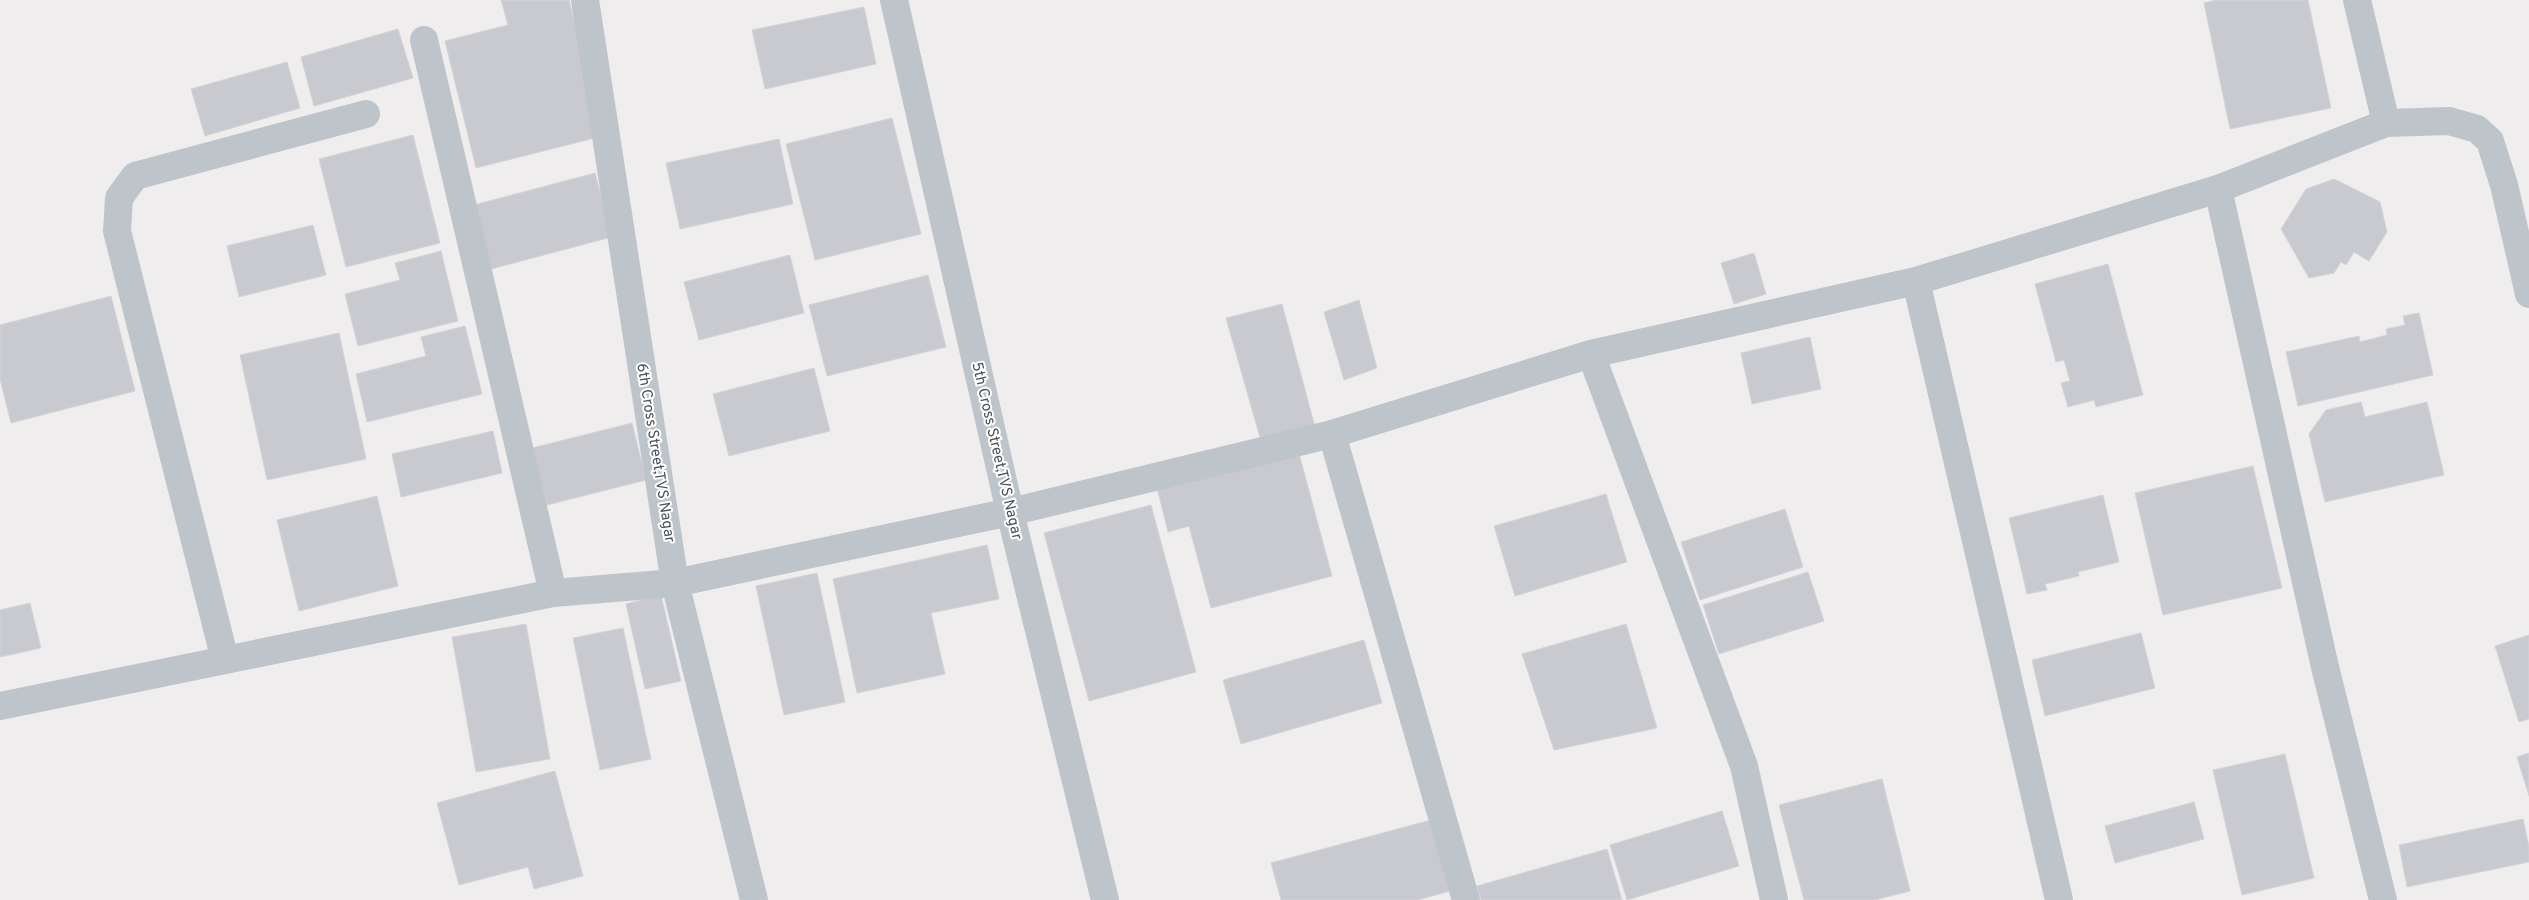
<svg xmlns="http://www.w3.org/2000/svg" width="2529" height="900" viewBox="0 0 2529 900" font-family="Overpass,sans-serif">
<style>
.building{fill:#c9cad0;stroke:#d2d4d8}
.lines{fill:none;stroke-linecap:round;stroke-linejoin:round}
.minor{stroke:#bdc5cb;stroke-width:28}
.labels{text-anchor:middle;dominant-baseline:central;stroke-width:4;stroke-linejoin:round;paint-order:stroke}
.street-label{font-size:15px;fill:#485158;stroke:#fff}
</style>
<rect width="100%" height="100%" fill="#f0edee"/>
<g class="building">
<path d="M501,0H569L603,136L476,168L445,41L508,25Z"/>
<path d="M2217,0H2308L2331,108L2230,129L2204,3Z"/>
<path d="M864,7L876,64L765,89L752,30Z"/>
<path d="M398,29L413,78L314,106L301,57Z"/>
<path d="M287,62L300,108L205,136L191,89Z"/>
<path d="M892,118L921,234L815,260L786,144Z"/>
<path d="M413,135L440,243L346,267L319,159Z"/>
<path d="M779,139L793,204L680,229L666,163Z"/>
<path d="M595,173L612,237L491,269L474,205Z"/>
<path d="M2334,179L2380,202L2387,232L2369,261L2354,252L2346,265L2341,262L2334,273L2309,278L2281,229L2306,189Z"/>
<path d="M313,225L326,275L239,297L227,246Z"/>
<path d="M441,251L458,321L358,346L345,294L400,280L395,263Z"/>
<path d="M1754,253L1766,294L1734,304L1721,263Z"/>
<path d="M790,255L804,313L699,340L684,282Z"/>
<path d="M2108,264L2143,395L2096,407L2094,400L2068,407L2061,383L2070,381L2064,360L2056,362L2035,284Z"/>
<path d="M928,275L946,347L827,376L809,305Z"/>
<path d="M111,296L135,391L11,423L0,379V325Z"/>
<path d="M1359,300L1377,368L1344,380L1324,312Z"/>
<path d="M1282,304L1315,427L1261,441L1226,318Z"/>
<path d="M2419,313L2433,375L2298,406L2286,352L2359,336L2360,342L2387,335L2386,329L2405,325L2403,316Z"/>
<path d="M465,326L482,394L367,422L356,374L426,356L421,337Z"/>
<path d="M339,333L366,459L267,480L240,355Z"/>
<path d="M1810,337L1821,389L1752,404L1741,353Z"/>
<path d="M814,368L830,431L729,456L713,394Z"/>
<path d="M2361,402L2365,417L2427,402L2444,475L2325,502L2309,434L2326,410Z"/>
<path d="M632,423L646,480L547,505L532,448Z"/>
<path d="M493,431L502,473L401,497L392,454Z"/>
<path d="M1297,446L1332,576L1211,608L1189,526L1168,532L1156,484Z"/>
<path d="M2253,466L2282,588L2163,615L2135,493Z"/>
<path d="M1606,494L1627,562L1515,596L1494,526Z"/>
<path d="M2103,495L2119,562L2078,572L2079,576L2045,584L2047,590L2027,594L2009,518Z"/>
<path d="M377,496L398,586L299,611L277,520Z"/>
<path d="M1151,505L1196,672L1089,701L1044,533Z"/>
<path d="M1785,509L1803,567L1700,600L1681,542Z"/>
<path d="M987,545L999,599L931,613L945,674L857,693L833,579Z"/>
<path d="M1808,572L1824,621L1719,654L1703,605Z"/>
<path d="M817,573L845,702L784,715L756,586Z"/>
<path d="M661,595L681,681L645,689L626,604Z"/>
<path d="M30,603L41,648L0,657V610Z"/>
<path d="M526,624L550,759L476,772L452,637Z"/>
<path d="M1626,624L1657,728L1554,750L1522,654Z"/>
<path d="M623,628L651,759L600,770L573,638Z"/>
<path d="M2141,633L2155,688L2045,716L2032,660Z"/>
<path d="M2529,635V719L2519,722L2495,646Z"/>
<path d="M1364,640L1382,703L1241,744L1223,680Z"/>
<path d="M2529,753V796L2517,757Z"/>
<path d="M2285,754L2314,878L2242,895L2213,770Z"/>
<path d="M555,771L583,876L534,889L528,867L459,885L437,803Z"/>
<path d="M1882,779L1910,891L1875,900H1804L1779,805Z"/>
<path d="M2194,802L2204,839L2115,863L2105,826Z"/>
<path d="M1722,811L1739,866L1627,900L1610,845Z"/>
<path d="M2523,819L2529,847V862L2407,887L2399,845Z"/>
<path d="M1431,820L1450,891L1418,900H1281L1271,863Z"/>
<path d="M1607,849L1622,900H1481L1477,886Z"/>
</g>
<g class="lines">
<g class="minor">
<path d="M585,0L675,583L754,900"/>
<path d="M894,0L1010,512L1105,900"/>
<path d="M424,40L553,593"/>
<path d="M2386,123L2449,121L2477,129L2490,141L2504,185L2529,294"/>
<path d="M2218,189L2325,667L2383,900"/>
<path d="M1916,281L2059,900"/>
<path d="M1591,354L1744,766L1774,900"/>
<path d="M1332,434L1466,900"/>
<path d="M225,660L117,231L119,198L135,176L366,114"/>
<path d="M0,706L553,593L675,583L1010,512L1332,434L1591,354L1916,281L2218,189L2386,123L2357,0"/>
</g>
</g>
<g class="labels">
<g class="street-label">
<text transform="translate(996 451) rotate(77)">5th Cross Street,TVS Nagar</text>
<text transform="translate(655 453) rotate(81)">6th Cross Street,TVS Nagar</text>
</g>
</g>
</svg>
